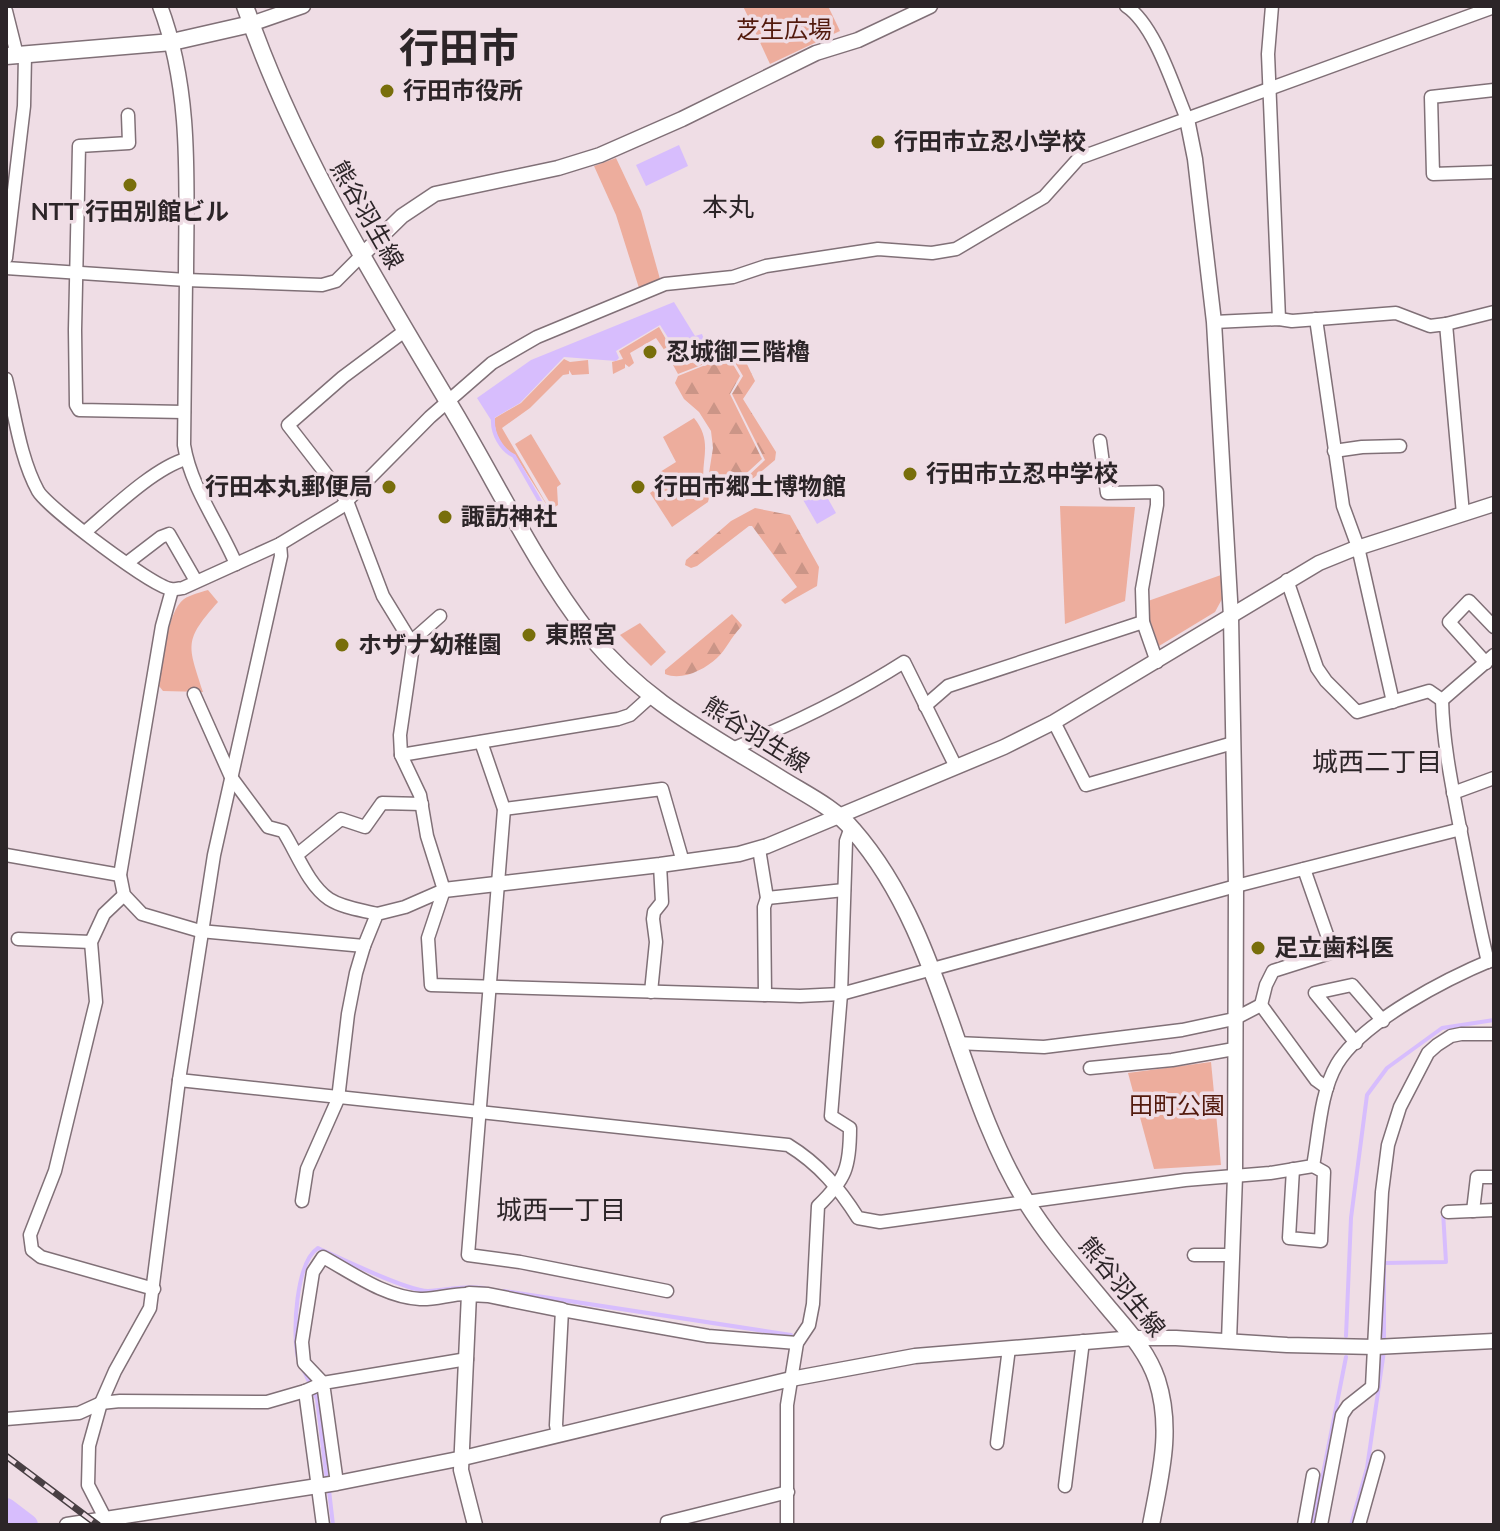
<svg xmlns="http://www.w3.org/2000/svg" width="1500" height="1531" viewBox="0 0 1500 1531" font-family="'Nunito Sans','Noto Sans JP',sans-serif">
<style>
.green{fill:#edad9d}
.forest{fill:url(#forest-firs)}
.water{fill:#d7bdfd}
.lines{fill:none;stroke-linecap:round;stroke-linejoin:round}
.stream{stroke:#d7bdfd;stroke-width:4}
.river{stroke:#d7bdfd;stroke-width:22}
.minor-casing{stroke:#807077;stroke-width:15}
.tertiary-casing{stroke:#807077;stroke-width:17}
.secondary-casing{stroke:#807077;stroke-width:19}
.minor{stroke:#fff;stroke-width:12}
.tertiary{stroke:#fff;stroke-width:14}
.secondary{stroke:#fff;stroke-width:16}
.rail-casing{stroke:#483f43;stroke-width:7}
.rail{stroke:#efdde5;stroke-width:4;stroke-dasharray:12;stroke-linecap:butt}
.poi-dot{fill:#786e0b;stroke:#efdde5;stroke-width:3}
.labels{text-anchor:middle;dominant-baseline:central;stroke-width:7;stroke-linejoin:round;paint-order:stroke}
.park-label{font-size:24px;fill:#521a0d;stroke:#efdde5}
.poi-label{font-size:24px;font-weight:bold;fill:#2c2528;stroke:#efdde5;text-anchor:start}
.street-label{font-size:24px;fill:#2c2528;stroke:#efdde5}
.neighbourhood-label{font-size:26px;fill:#2c2528;stroke:#efdde5}
.town-label{font-size:40px;font-weight:bold;fill:#2c2528;stroke:#efdde5}
</style>
<defs>
<pattern id="forest-firs" width="22" height="20" patternUnits="userSpaceOnUse" patternTransform="scale(2)"><rect width="22" height="20" fill="#edad9d"/><path d="M5 1l3.5 6h-7zM16 11l3.5 6h-7z" fill="#cb9587"/></pattern>
</defs>
<rect width="100%" height="100%" fill="#efdde5"/>
<g class="green">
<path d="M743,6H828L840,31L770,64Z"/>
<path d="M616,158L641,211L660,279L639,288L616,215L594,166Z"/>
<path d="M659,327L679,362L674,364L656,338L630,353L634,363L629,367L625,364V368L613,374L612,362L623,359L619,351Z"/>
<path d="M564,359L570,362L588,360L589,374L572,375L569,370V374L563,375L530,408L502,428L550,510L515,455C502,449 493,432 495,418L521,403Z"/>
<path d="M694,418C718,447 693,468 709,498L708,502L672,527L650,493L663,484L660,472L676,462L663,437Z"/>
<path d="M531,434L561,484L557,487L558,505L553,508L515,444Z"/>
<path d="M1060,506L1135,507L1125,601L1065,624Z"/>
<path d="M1221,575L1222,599L1215,612L1159,646L1149,617L1148,601Z"/>
<path d="M208,590L218,602C183,641 188,645 203,692L163,691L159,686C163,664 166,613 184,599C190,595 201,592 208,590Z"/>
<path d="M640,623L666,652L651,666L620,635Z"/>
<path d="M1211,1062L1221,1165L1154,1169L1128,1073Z"/>
</g>
<g class="forest">
<path d="M728,342L737,343L755,381L743,399L776,452L775,460L750,481L747,477L765,460L732,394L743,376L730,354L678,374L673,365Z"/>
<path d="M728,356L740,376L730,394L762,459L725,493L709,473L713,448L711,431L699,412L684,399L675,383L678,376Z"/>
<path d="M755,508L790,515L819,567L817,586L785,604L781,600L797,587L752,526H749L697,566L691,568L685,565L686,560L731,521Z"/>
<path d="M732,614L742,625L741,627C731,637 726,650 717,658C704,670 682,681 665,674V670Z"/>
</g>
<g class="water">
<path d="M679,145L688,166L646,186L636,165Z"/>
<path d="M674,302L695,336L702,334L706,345L679,355L660,325L616,351L619,358L616,361L564,357L520,403L491,420L477,398L531,360Z"/>
<path d="M813,472L836,513L817,524L794,484Z"/>
</g>
<g class="lines">
<g class="stream">
<path d="M493,419C492,433 501,450 514,456L545,510"/>
<path d="M504,1291L791,1335"/>
<path d="M1346,1336L1351,1218L1367,1095L1387,1068L1442,1028L1494,1020"/>
<path d="M1384,1342V1263L1446,1262L1443,1212"/>
<path d="M298,1358C292,1333 296,1262 318,1248C340,1258 407,1291 428,1291C449,1290 461,1285 484,1288"/>
<path d="M303,1369L317,1399L327,1481"/>
<path d="M329,1490L333,1525"/>
<path d="M1313,1525L1346,1357"/>
<path d="M1351,1525L1367,1468L1384,1351"/>
</g>
<path class="river" d="M6,1509L27,1525"/>
<defs>
<g id="minor">
<path d="M1126,6C1155,25 1173,86 1187,119"/>
<path d="M1272,6L1268,54L1279,319"/>
<path d="M6,11L17,55"/>
<path d="M1494,90L1431,97L1433,174L1494,172"/>
<path d="M128,115L129,143L79,146L75,330L76,405L79,410L184,412"/>
<path d="M6,258L24,106L25,55"/>
<path d="M6,268L186,280L322,285L336,281L362,255"/>
<path d="M186,280L184,445C191,488 219,524 236,564"/>
<path d="M1316,319L1343,506L1358,547L1393,702"/>
<path d="M1214,322L1279,319L1292,321L1396,313L1430,326L1446,324L1463,514"/>
<path d="M1446,324L1494,312"/>
<path d="M406,330L343,377L288,425L347,501L383,596L413,645"/>
<path d="M6,379C15,415 20,458 38,491C48,508 153,587 171,589C173,590 181,588 183,588L280,544L341,507L430,417L492,363L537,337L665,284L733,277L766,266L878,249L932,253L956,249L1044,197L1079,158L1494,7"/>
<path d="M1100,441L1107,493L1157,492V505L1142,589L1143,622L1157,662"/>
<path d="M1334,451L1362,447L1400,446"/>
<path d="M85,532C111,510 154,468 186,459"/>
<path d="M280,544L281,556L214,855L179,1080L788,1145C819,1164 839,1188 858,1218L880,1222L1185,1180L1270,1173L1313,1166C1319,1134 1320,1093 1337,1064C1363,1021 1448,978 1494,959"/>
<path d="M127,563L161,537L169,534L196,581"/>
<path d="M1287,580L1317,668L1326,681L1357,712L1429,691L1442,700L1494,655"/>
<path d="M172,590L162,626L120,875L124,895L142,914L200,931L364,946L377,914L405,907L444,890L427,836L420,795L401,755L400,735L414,639L440,616"/>
<path d="M1486,663L1449,622L1469,601L1494,627"/>
<path d="M194,694L231,777L268,827L283,831C296,851 308,885 329,899C343,908 362,910 377,914"/>
<path d="M1442,700C1443,743 1452,786 1460,828C1469,873 1477,917 1488,962"/>
<path d="M925,706L948,686L1143,622"/>
<path d="M1054,722L1086,785L1233,743"/>
<path d="M481,742L504,809L468,1255L520,1262L667,1291"/>
<path d="M732,749C793,724 849,697 904,662L956,767"/>
<path d="M401,755L618,719L630,715L650,697"/>
<path d="M1453,793L1494,778"/>
<path d="M504,809L662,789L683,862"/>
<path d="M759,849L767,898L764,907L765,995"/>
<path d="M298,854L341,819L365,827L382,803L422,804"/>
<path d="M6,855L120,875"/>
<path d="M444,890L428,938L431,985L800,996L841,994L1236,886L1461,829"/>
<path d="M124,895L104,914L91,942L96,1002L55,1171L30,1235L32,1250L41,1257L154,1289"/>
<path d="M767,898L844,890"/>
<path d="M18,939L91,942"/>
<path d="M651,992L656,942L653,919L654,912L662,902L660,865"/>
<path d="M1261,1005L1266,985L1273,971L1333,952L1304,869"/>
<path d="M956,1043L1044,1047L1182,1030L1234,1019L1261,1005L1316,1080L1327,1088"/>
<path d="M1356,1043L1315,993L1352,985L1383,1021"/>
<path d="M1090,1068L1172,1060L1234,1049"/>
<path d="M1293,1169L1289,1238L1321,1241L1324,1172L1313,1166"/>
<path d="M302,1201L307,1169L338,1099L348,1014L356,973L364,946"/>
<path d="M1473,1211L1477,1177H1494"/>
<path d="M1448,1212L1494,1210"/>
<path d="M1194,1255H1232"/>
<path d="M305,1391L323,1383L304,1363L302,1342L313,1272L323,1257C354,1274 385,1297 420,1299C436,1300 453,1293 469,1294"/>
<path d="M6,1419L79,1413L101,1403L120,1401L267,1402L305,1391L323,1525"/>
<path d="M558,1435L556,1425L562,1310L708,1336L797,1343"/>
<path d="M997,1443L1009,1348"/>
<path d="M337,1483L323,1383L467,1359"/>
<path d="M1065,1486L1083,1341"/>
<path d="M105,1518L88,1485L89,1446L101,1403L115,1371L150,1308L179,1080"/>
<path d="M667,1525V1522L788,1492"/>
<path d="M787,1525V1405L797,1343L809,1325L813,1304L818,1206C846,1179 850,1167 850,1128L831,1116L841,994L846,841L851,827"/>
<path d="M1304,1525L1313,1475"/>
<path d="M1321,1525L1342,1415L1348,1406L1372,1387L1382,1192L1388,1145L1400,1107L1428,1053L1437,1045L1451,1036L1461,1034H1494"/>
<path d="M1359,1525L1378,1457"/>
</g>
<g id="tertiary">
<path d="M160,6C193,93 186,188 186,280"/>
<path d="M251,24L303,6"/>
<path d="M1187,119L1195,159L1214,322L1231,617L1236,886L1235,1176L1229,1341"/>
<path d="M362,255L402,216L435,194L558,168L600,155L682,119L816,53L858,40L930,6"/>
<path d="M444,890L660,865L739,854L767,846L1004,747L1054,722L1319,563L1351,550L1494,504"/>
<path d="M67,1525L337,1483L463,1458L791,1379L915,1356L1134,1338H1176L1287,1345L1375,1347L1494,1341"/>
<path d="M475,1525L461,1470L469,1294L488,1295L562,1310"/>
</g>
<g id="secondary">
<path d="M245,6C296,155 380,287 460,422C501,492 539,570 589,634C642,700 707,733 778,777C803,793 834,807 853,830C944,934 955,1087 1027,1203C1050,1240 1079,1272 1106,1305C1126,1329 1147,1350 1157,1380C1173,1430 1160,1476 1151,1525"/>
<path d="M6,56L172,42L251,24"/>
</g>
</defs>
<use href="#minor" class="minor-casing"/>
<use href="#tertiary" class="tertiary-casing"/>
<use href="#secondary" class="secondary-casing"/>
<use href="#minor" class="minor"/>
<use href="#tertiary" class="tertiary"/>
<use href="#secondary" class="secondary"/>
<defs>
<path id="rail" d="M6,1456L98,1525"/>
</defs>
<use href="#rail" class="rail-casing"/>
<use href="#rail" class="rail"/>
</g>
<g class="poi-dot">
<circle cx="387" cy="91" r="8"/>
<circle cx="878" cy="142" r="8"/>
<circle cx="130" cy="185" r="8"/>
<circle cx="650" cy="352" r="8"/>
<circle cx="910" cy="474" r="8"/>
<circle cx="389" cy="487" r="8"/>
<circle cx="638" cy="487" r="8"/>
<circle cx="445" cy="517" r="8"/>
<circle cx="529" cy="635" r="8"/>
<circle cx="342" cy="645" r="8"/>
<circle cx="1258" cy="948" r="8"/>
</g>
<g class="labels">
<g class="park-label">
<text x="784" y="30">芝生広場</text>
<text x="1177" y="1106">田町公園</text>
</g>
<g class="poi-label">
<text x="403" y="91">行田市役所</text>
<text x="894" y="142">行田市立忍小学校</text>
<text x="130" y="212" text-anchor="middle">NTT 行田別館ビル</text>
<text x="666" y="352">忍城御三階櫓</text>
<text x="926" y="474">行田市立忍中学校</text>
<text x="373" y="487" text-anchor="end">行田本丸郵便局</text>
<text x="654" y="487">行田市郷土博物館</text>
<text x="461" y="517">諏訪神社</text>
<text x="545" y="635">東照宮</text>
<text x="358" y="645">ホザナ幼稚園</text>
<text x="1274" y="948">足立歯科医</text>
</g>
<g class="street-label">
<text transform="translate(367 215) rotate(60)">熊谷羽生線</text>
<text transform="translate(756 735) rotate(32)">熊谷羽生線</text>
<text transform="translate(1122 1287) rotate(51)">熊谷羽生線</text>
</g>
<g class="neighbourhood-label">
<text x="728" y="207">本丸</text>
<text x="1377" y="762">城西二丁目</text>
<text x="561" y="1210">城西一丁目</text>
</g>
<g class="town-label">
<text x="459" y="49">行田市</text>
</g>
</g>
<rect width="1500" height="1531" fill="none" stroke="#2c2528" stroke-width="16"/>
</svg>
